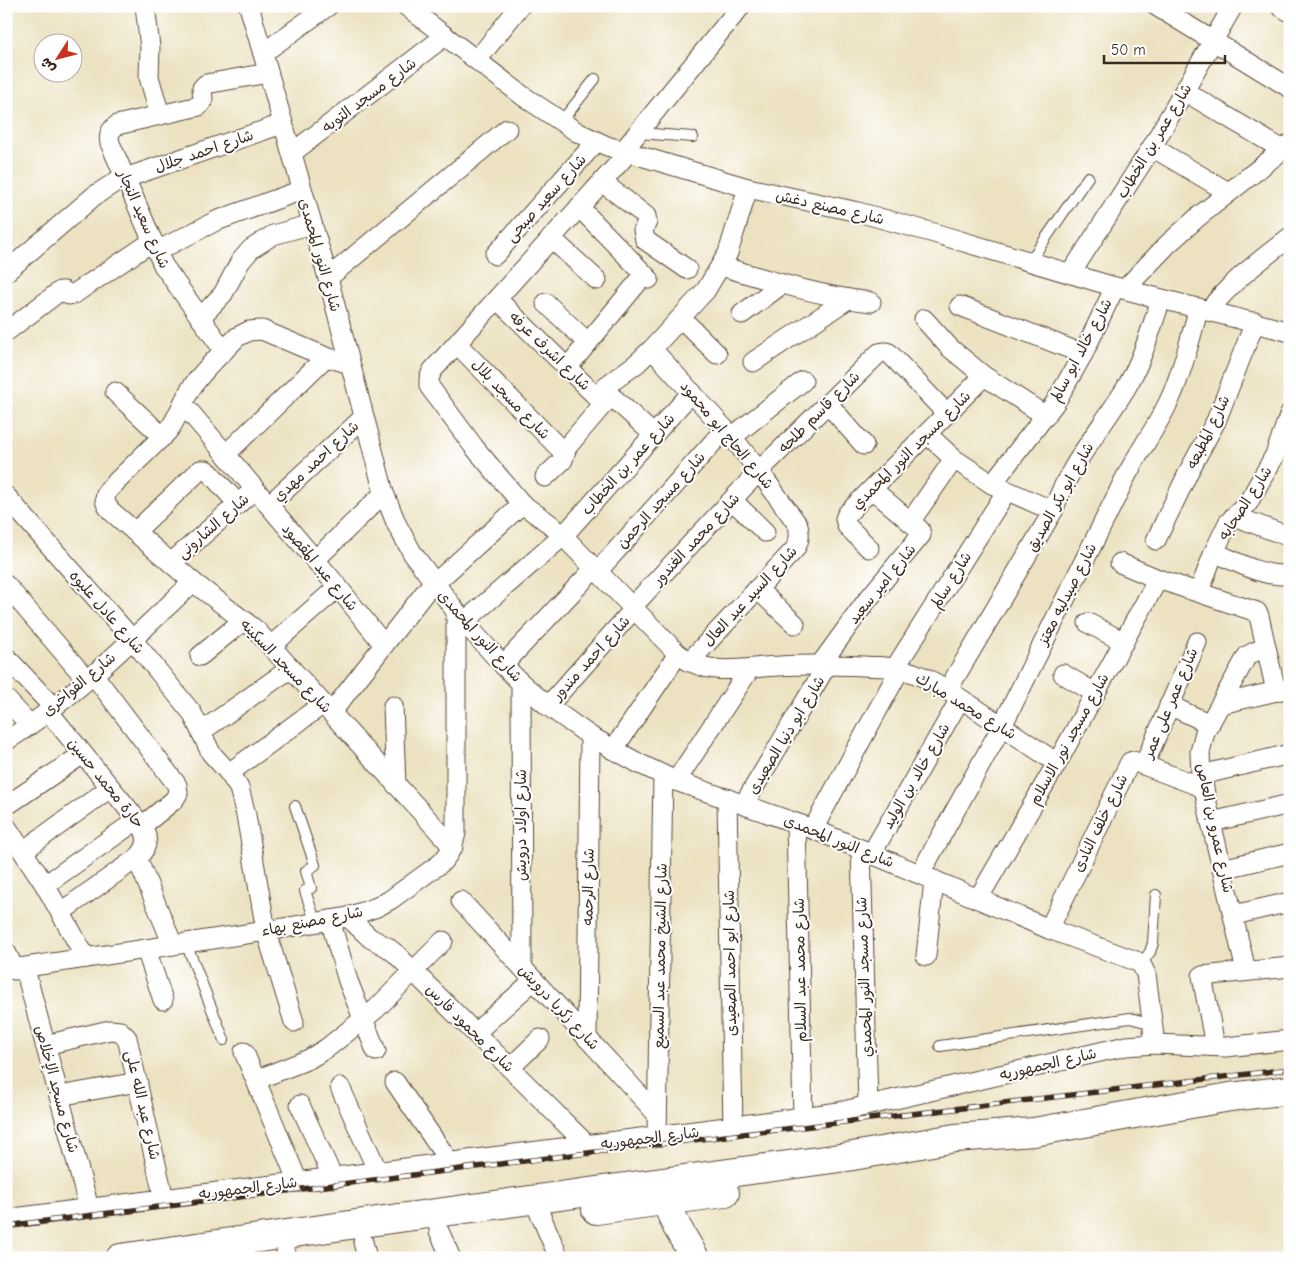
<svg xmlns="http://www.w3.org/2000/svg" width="1296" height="1264" viewBox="0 0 1296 1264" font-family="'Comic Neue','Playpen Sans Arabic',sans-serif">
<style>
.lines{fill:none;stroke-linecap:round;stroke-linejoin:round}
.lane-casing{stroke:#564636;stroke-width:12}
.street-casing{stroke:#564636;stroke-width:21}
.secondary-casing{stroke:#564636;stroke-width:30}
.lane{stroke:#fff;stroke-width:10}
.street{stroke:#fff;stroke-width:19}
.secondary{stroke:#fff;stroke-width:28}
.rail-casing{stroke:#3b2a1e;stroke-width:5.5}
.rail{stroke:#fff;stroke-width:4;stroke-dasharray:11;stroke-linecap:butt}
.labels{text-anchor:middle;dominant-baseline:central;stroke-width:4;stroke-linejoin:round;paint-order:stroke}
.street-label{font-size:15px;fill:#3b2a1e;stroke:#fff}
</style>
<rect width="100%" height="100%" fill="#fff"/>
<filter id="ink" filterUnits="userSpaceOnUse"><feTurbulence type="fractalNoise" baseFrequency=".02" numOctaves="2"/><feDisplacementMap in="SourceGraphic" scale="10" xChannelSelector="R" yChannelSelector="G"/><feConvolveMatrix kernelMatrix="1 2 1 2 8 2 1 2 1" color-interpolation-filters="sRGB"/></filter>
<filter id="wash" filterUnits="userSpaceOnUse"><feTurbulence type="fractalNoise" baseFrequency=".0096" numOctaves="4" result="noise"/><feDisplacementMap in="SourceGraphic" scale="20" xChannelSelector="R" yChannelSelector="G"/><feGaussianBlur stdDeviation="1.12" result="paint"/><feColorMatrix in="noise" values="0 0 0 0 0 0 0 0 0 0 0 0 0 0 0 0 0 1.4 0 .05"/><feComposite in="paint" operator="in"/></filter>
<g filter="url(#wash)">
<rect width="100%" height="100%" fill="#ece2c1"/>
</g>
<g filter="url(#ink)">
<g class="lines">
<defs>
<g id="lane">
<path d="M561,122L595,79"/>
<path d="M638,133L693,137"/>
<path d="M1030,261L1088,177"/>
<path d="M295,806L315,865L306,871L311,888L305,891L316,923"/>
<path d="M186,943L224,1040"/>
<path d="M1141,964L1150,952L1153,943L1156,895"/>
<path d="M940,1046L1130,1018L1153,1024"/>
</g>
<g id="street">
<path d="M145,6L150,47L149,77L160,115"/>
<path d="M249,6L328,278L384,493L397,525L413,554L464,622L503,665L521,683L548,706L590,736L638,763L676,781L813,829L1049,929L1136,961L1141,964L1146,974L1155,1044"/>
<path d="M406,6L523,96L577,132L607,146L748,188L858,212L934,233L1115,287L1290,332"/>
<path d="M1156,6L1290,88"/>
<path d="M1280,6L1290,12"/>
<path d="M263,53L328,6"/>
<path d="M477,60L520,6"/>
<path d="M1184,91L1283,150"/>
<path d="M1152,147L1228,192"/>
<path d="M623,151L741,6"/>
<path d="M292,153L445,36"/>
<path d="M628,153L432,371L429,379V386L474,447L522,504L550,524L563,536L678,654C712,679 743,667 780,666C808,664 836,665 864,666C875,667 887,666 898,669C924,673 950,692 972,706C1000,725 1029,744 1057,763"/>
<path d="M602,182L646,216L647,222L643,230L645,240L687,269"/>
<path d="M579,207L649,279"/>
<path d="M551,238L597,280"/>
<path d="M157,251L216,221L302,190"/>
<path d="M495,255L596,142"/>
<path d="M721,266C771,281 819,296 871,302"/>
<path d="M6,272L94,196L117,181L282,124"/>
<path d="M1071,273L1152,147L1233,6"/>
<path d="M328,278L507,129"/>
<path d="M1125,289L1168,244L1198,217L1290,144"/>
<path d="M497,299L604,404"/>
<path d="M546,303L588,343"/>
<path d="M960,306L1083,354"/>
<path d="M1209,311C1231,281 1261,260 1290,237"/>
<path d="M742,314L781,285"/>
<path d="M200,318L223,294L240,262L251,249L273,235L312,224"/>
<path d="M681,318L717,354"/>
<path d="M924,319L950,348L984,376L1046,416"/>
<path d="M6,332L60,291H64L69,295L74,294L153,241"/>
<path d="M457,344L565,454"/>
<path d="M652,349L732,437L759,471L798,525C800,534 800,540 795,549L689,662"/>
<path d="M224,351L163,265L110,143C108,135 110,130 117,125L199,106L203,100L202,88L206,84L268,73"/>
<path d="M753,362L848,299"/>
<path d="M350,364L326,357L262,330L249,331L237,337C222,354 202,370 190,390C182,403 178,418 168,431L108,490C103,499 105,504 111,511L193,582L256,630L453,847"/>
<path d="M567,368L644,275"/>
<path d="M115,392L163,437"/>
<path d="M183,404L338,587L384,645"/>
<path d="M828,404L864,445"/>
<path d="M927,434L954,459L992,484L1053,511"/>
<path d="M654,435L607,392L606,386L636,364L652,349L706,290L728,253L748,188"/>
<path d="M732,437L803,381"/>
<path d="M226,454L326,357"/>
<path d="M545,477L563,460L567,447L611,395"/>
<path d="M992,484L1055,403L1083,354L1115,287"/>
<path d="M6,496L132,639L192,713L211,753L229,773L239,788L246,815L266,931L294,1022"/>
<path d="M732,500L765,532"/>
<path d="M269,505L364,417"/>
<path d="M1234,516L1290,537"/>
<path d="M910,522L954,459"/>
<path d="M135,532L200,470H206L210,473L238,504"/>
<path d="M1156,540L1190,469L1216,421L1255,322"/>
<path d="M869,548L847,526L845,519L847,514L984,376"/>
<path d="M1214,552C1239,563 1262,577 1290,575"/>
<path d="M315,560L384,493"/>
<path d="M171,563L247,496"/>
<path d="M1120,563L1158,579L1257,612L1259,616L1276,691"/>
<path d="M597,572L725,429"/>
<path d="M434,584L522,504"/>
<path d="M6,585L87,680"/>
<path d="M757,589L795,624"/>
<path d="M1199,592L1214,552L1228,523L1248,503L1275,455L1290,413"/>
<path d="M632,607L759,471L879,353L886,352L889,353L947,414"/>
<path d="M464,622L563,536L692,392"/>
<path d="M1088,623L1124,642"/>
<path d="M271,646L338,587"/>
<path d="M200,656L244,620"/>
<path d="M6,657L53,707"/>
<path d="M503,665L594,569"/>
<path d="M820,665L865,603L921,535L920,530L872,489"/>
<path d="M895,668L1006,492"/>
<path d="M93,674L177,785L178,793L174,800L142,826"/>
<path d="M1063,674L1095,693"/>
<path d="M521,683L522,967"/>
<path d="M947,691L1053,511C1069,465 1101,429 1126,388C1142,361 1151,329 1161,299"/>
<path d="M6,699L30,725"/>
<path d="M1221,704L1290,688"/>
<path d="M1169,705L1210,724"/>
<path d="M393,706L396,785"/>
<path d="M548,706L634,609"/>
<path d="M48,711L142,826C149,838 148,848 137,858L61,912"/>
<path d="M331,713L433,582"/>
<path d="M202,731L291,668"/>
<path d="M6,741C75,697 134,638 193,582"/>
<path d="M613,750L678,654"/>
<path d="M1144,765L1197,642"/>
<path d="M229,773L323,704"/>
<path d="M1201,775L1290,754"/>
<path d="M676,781L749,670"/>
<path d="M727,798L733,1127"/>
<path d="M744,804L827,665"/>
<path d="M6,806L83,754"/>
<path d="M1211,822L1290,804"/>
<path d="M796,823L803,1117"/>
<path d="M6,826L45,885L86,958"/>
<path d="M813,829L900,669"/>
<path d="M861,849L868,1105"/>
<path d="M23,851L110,788"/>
<path d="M872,853L960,699"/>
<path d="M137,858L173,945"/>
<path d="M1222,869L1290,853"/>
<path d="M920,874L1002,726L1118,493C1132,460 1155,432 1170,399C1183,371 1190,338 1199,308"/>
<path d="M45,885L137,820"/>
<path d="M978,899L1057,763L1158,579"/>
<path d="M461,901L657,1114"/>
<path d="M1234,915L1290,902"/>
<path d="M348,917L370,938L387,947L396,954L588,1146"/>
<path d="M330,920L348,981L376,1051"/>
<path d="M1049,929L1130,762L1133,761L1204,788"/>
<path d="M146,949L163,1000"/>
<path d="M6,952L15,970"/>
<path d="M926,956L934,880"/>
<path d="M25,969L89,1208"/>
<path d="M6,970L266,931L348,917L377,907L390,900L441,863C450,854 453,846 456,833V612"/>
<path d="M1246,971L1211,822L1201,775L1200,752L1205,732L1247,656L1254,652L1266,648"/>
<path d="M475,1033L534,980"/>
<path d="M587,1038L590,736"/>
<path d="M45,1045L110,1030L120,1031L127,1038L164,1199"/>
<path d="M1215,1046L1202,976L1290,967"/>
<path d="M244,1052L298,1182"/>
<path d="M510,1068L540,1039"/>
<path d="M256,1080L309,1059L327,1048L376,1009L443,941"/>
<path d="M395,1082L450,1163"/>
<path d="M340,1087L378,1172"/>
<path d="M59,1096L138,1082"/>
<path d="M300,1105L333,1178"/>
<path d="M657,1136L663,775"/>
<path d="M534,1200L559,1258"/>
<path d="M6,1219L803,1117L839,1112L1126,1046L1155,1044L1226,1047L1290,1040"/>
<path d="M439,1231L451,1258"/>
<path d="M363,1242L367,1258"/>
<path d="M286,1253L287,1258"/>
</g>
<g id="secondary">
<path d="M666,1202L677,1227L695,1258"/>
<path d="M596,1210L725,1193"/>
<path d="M120,1258L377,1221L847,1157L955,1138L1034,1132L1230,1097L1290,1090"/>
</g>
</defs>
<use href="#lane" class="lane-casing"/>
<use href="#street" class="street-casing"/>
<use href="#secondary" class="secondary-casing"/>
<use href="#lane" class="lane"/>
<use href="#street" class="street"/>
<use href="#secondary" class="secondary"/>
<defs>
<path id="rail" d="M6,1226L676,1142L1290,1069"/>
</defs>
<use href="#rail" class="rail-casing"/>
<use href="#rail" class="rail"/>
</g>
</g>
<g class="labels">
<g class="street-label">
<text transform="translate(369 95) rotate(-37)">شارع مسجد التوبه</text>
<text transform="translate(1154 141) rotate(-59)">شارع عمر بن الخطاب</text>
<text transform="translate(204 151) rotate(-19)">شارع احمد جلال</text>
<text transform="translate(546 198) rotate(-48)">شارع سعيد صبحى</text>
<text transform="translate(830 207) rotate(13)">شارع مصنع دغش</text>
<text transform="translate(144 219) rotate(66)">شارع سعيد النجار</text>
<text transform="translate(320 255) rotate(74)">شارع النور المحمدى</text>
<text transform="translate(1081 350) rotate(-62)">شارع خالد ابو سالم</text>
<text transform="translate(550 351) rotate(44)">شارع اشرف عرفه</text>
<text transform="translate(511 399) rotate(46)">شارع مسجد بلال</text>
<text transform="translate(819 412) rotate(-45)">شارع قاسم طلحه</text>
<text transform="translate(1208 432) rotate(-64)">شارع المطبعه</text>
<text transform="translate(727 435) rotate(50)">شارع الحاج ابو محمود</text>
<text transform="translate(911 450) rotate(-45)">شارع مسجد النور المحمدي</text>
<text transform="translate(316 461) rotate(-43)">شارع احمد مهدي</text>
<text transform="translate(628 464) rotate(-48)">شارع عمر بن الخطاب</text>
<text transform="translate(1060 497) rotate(-61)">شارع ابو بكر الصديق</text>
<text transform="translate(661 500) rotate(-48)">شارع مسجد الرحمن</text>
<text transform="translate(1245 503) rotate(-57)">شارع الصحابه</text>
<text transform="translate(213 526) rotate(-41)">شارع الشارونى</text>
<text transform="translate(696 539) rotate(-47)">شارع محمد الغندور</text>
<text transform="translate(320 567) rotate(50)">شارع عبد المقصود</text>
<text transform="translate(951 580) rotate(-58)">شارع سالم</text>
<text transform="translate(882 584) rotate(-51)">شارع امير سعيد</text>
<text transform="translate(1067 594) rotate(-63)">شارع صيدليه معتز</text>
<text transform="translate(750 596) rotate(-47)">شارع السيد عبد العال</text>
<text transform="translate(107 612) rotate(49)">شارع عادل عليوه</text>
<text transform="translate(480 636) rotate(48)">شارع النور المحمدى</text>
<text transform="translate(591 658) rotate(-48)">شارع احمد مندور</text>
<text transform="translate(286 666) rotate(46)">شارع مسجد السكينه</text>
<text transform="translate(79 684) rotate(-40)">شارع الفواخرى</text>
<text transform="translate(1170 703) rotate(-67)">شارع عمر على عمر</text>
<text transform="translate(966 706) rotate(31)">شارع محمد مبارك</text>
<text transform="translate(786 735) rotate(-59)">شارع ابو دنيا الصعيدى</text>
<text transform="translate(1069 739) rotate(-61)">شارع مسجد نور الاسلام</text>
<text transform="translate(916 776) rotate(-60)">شارع خالد بن الوليد</text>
<text transform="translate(106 783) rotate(51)">حارة محمد حسين</text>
<text transform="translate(1100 823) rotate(-64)">شارع خلف النادى</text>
<text transform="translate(521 825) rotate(-90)">شارع اولاد درويش</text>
<text transform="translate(1215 828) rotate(78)">شارع عمرو بن العاص</text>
<text transform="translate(839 841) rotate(22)">شارع النور المحمدى</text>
<text transform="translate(588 887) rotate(-89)">شارع الرحمه</text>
<text transform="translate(312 921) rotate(-11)">شارع مصنع بهاء</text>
<text transform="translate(660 956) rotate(-89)">شارع الشيخ محمد عبد السميع</text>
<text transform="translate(730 963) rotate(-91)">شارع ابو احمد الصعيدى</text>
<text transform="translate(800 970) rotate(-91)">شارع محمد عبد السلام</text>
<text transform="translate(864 977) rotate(-92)">شارع مسجد النور المحمدي</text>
<text transform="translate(559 1007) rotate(47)">شارع زكريا درويش</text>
<text transform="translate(470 1028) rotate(45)">شارع محمود فارس</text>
<text transform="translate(1048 1064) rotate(-13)">شارع الجمهوريه</text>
<text transform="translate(57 1089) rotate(75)">شارع مسجد الإخلاص</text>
<text transform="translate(143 1105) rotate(77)">شارع عبد الله على</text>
<text transform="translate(650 1138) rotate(-7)">شارع الجمهوريه</text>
<text transform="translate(248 1188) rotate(-7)">شارع الجمهوريه</text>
</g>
</g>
<rect width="1296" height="1264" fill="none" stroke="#fff" stroke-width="25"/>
<g transform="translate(58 58) rotate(234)"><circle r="24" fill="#ffffff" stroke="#b1aaa5"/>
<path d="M0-4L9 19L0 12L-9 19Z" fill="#c8321e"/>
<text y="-8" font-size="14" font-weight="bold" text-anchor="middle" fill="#3b2a1e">ش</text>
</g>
<path d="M1104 55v8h121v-8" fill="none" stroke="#3b2a1e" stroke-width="2.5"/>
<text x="1111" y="55" font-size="15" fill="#3b2a1e" stroke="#ffffff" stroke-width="4" paint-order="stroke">50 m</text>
</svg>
